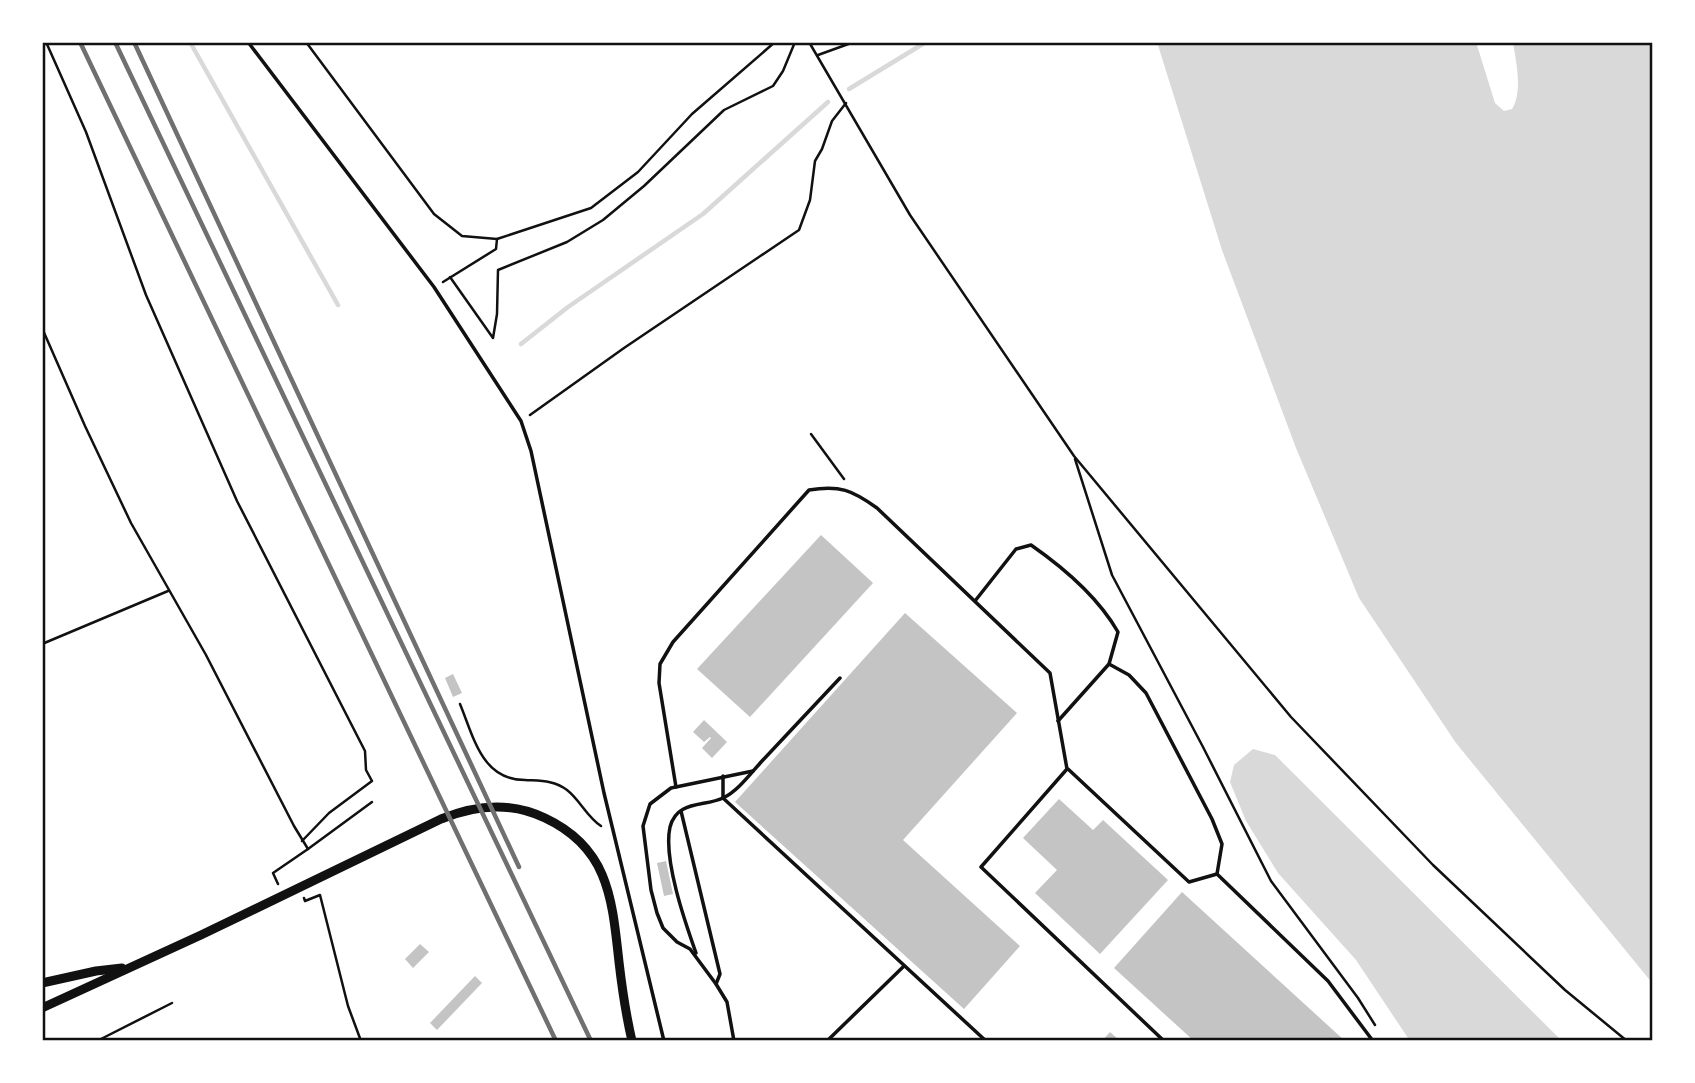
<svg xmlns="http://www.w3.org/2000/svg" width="1695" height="1083" viewBox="0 0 1695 1083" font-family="Rubik,sans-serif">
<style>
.water{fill:#d9d9d9}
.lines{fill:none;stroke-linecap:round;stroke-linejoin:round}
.stream{stroke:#d9d9d9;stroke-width:4.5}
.building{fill:#c4c4c4}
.path{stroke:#111;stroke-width:2.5}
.service{stroke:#111;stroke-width:3.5}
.tertiary{stroke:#111;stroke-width:9}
.rail{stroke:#707070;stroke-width:4.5}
.neatline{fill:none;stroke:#111;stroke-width:2.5}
</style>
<rect width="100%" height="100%" fill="#fff"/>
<g class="water">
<path d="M1157,42H1476L1495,103L1504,111L1512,109C1523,91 1516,62 1513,42H1653V984L1456,743L1359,598L1296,448L1222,250Z"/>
<path d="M1253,749L1275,755L1562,1041H1410L1356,960L1278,873L1246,821L1230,782L1234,765Z"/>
</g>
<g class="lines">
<g class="stream">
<path d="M190,42L338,305"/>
<path d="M849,89L926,42"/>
<path d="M521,344L568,307L703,214L828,102"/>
</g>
</g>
<g class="building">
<path d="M821,535L873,583L750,717L697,669Z"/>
<path d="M905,613L1017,713L903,840L1020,946L964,1009L735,802Z"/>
<path d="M453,674L462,693L453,697L445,678Z"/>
<path d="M704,720L727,742L712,758L702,748L711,738L710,737L704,742L693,732Z"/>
<path d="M1059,799L1093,830L1103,820L1168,880L1100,954L1035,893L1057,870L1023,838Z"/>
<path d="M666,861L673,894L664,896L657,863Z"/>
<path d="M1182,892L1345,1041H1194L1114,968Z"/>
<path d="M420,944L429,952L413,968L405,959Z"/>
<path d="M475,976L482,983L437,1030L430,1023Z"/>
<path d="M1110,1032L1120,1041H1102Z"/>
</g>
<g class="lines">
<g class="path">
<path d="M46,42L86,132L146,295L237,501L365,751L366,770L372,781L329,813L302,841"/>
<path d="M306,42L434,214L462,236L497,239L591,208L638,172L692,114L775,42"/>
<path d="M809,42L910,215L1074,456L1291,717L1433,865L1565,990L1627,1041"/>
<path d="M818,55L854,42"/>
<path d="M450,277L493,338L497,314L498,270L567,242L603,220L644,186L724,110L773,86L783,71L795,42"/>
<path d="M443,282L496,249L497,239"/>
<path d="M42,328L85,426L131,523L206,655L294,826L308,849L273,873L278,884"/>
<path d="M530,415L624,348L799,230L810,200L815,161L822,149L832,121L846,103"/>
<path d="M811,434L844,479"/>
<path d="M1075,459L1112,575L1203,747L1271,881L1358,998L1375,1025"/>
<path d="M42,644L168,591"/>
<path d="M460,704C474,738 482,780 525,780C540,781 554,780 567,790C580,800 587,817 601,826"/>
<path d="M308,849L372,802"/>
<path d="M304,898L305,901L320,895L348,1006L361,1041"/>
<path d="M97,1041L172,1003"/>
</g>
<g class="service">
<path d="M248,42L434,287L521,421L531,451L604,793L664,1041"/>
<path d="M975,601L1016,549L1031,545C1064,568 1098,597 1118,632L1109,664L1058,721"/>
<path d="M1109,664L1129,675L1146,693L1212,819L1222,844L1217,874L1328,981L1373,1041"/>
<path d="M1068,769L1189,882L1217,874"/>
<path d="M723,776V798L986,1041"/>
<path d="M676,787L659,683L660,664L673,642L809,490C840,485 852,490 877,508L1050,673L1067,769L981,867L1164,1041"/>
<path d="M681,811L720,974L716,984"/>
<path d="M696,953C685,922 663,859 670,827C677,800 704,807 723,798C738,791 751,773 762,761C788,733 814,706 840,678"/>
<path d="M734,1041L727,1002L716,984L690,949L677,942L663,928L657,913L651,890L643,826L650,804L671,788L753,771"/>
<path d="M827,1041L903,967"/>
</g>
<g class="tertiary">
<path d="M42,983L96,971L122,968"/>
<path d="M42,1008L201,935L441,819C475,805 510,801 545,818C609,848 612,899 619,962C622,988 626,1015 632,1041"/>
</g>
<g class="rail">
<path d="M80,42L556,1041"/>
<path d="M115,42L591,1041"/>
<path d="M134,42L519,867"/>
</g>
</g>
<rect width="1695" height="1083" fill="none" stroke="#ffffff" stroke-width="88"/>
<rect x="44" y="44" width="1607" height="995" class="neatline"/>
</svg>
